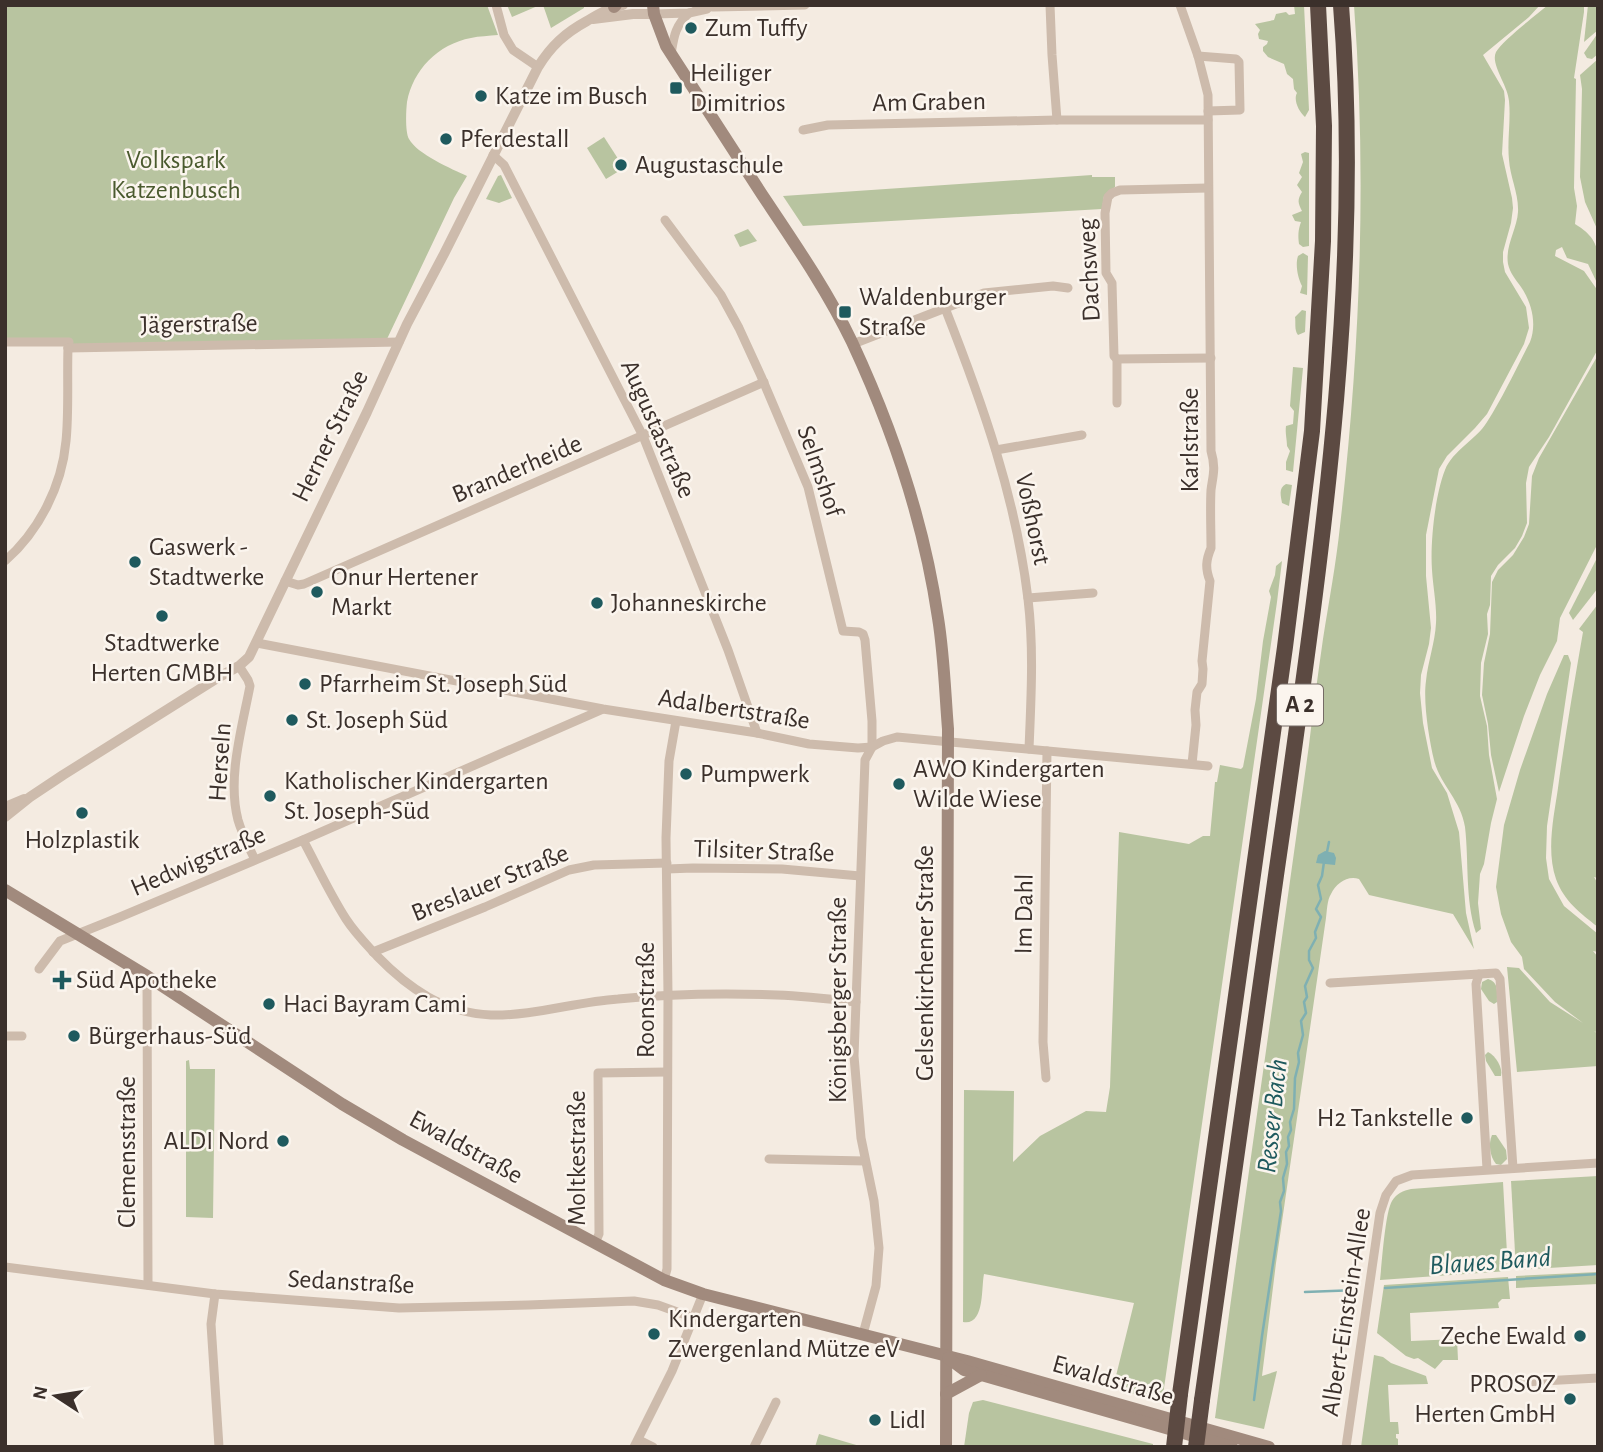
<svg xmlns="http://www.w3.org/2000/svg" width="1603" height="1452" viewBox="0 0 1603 1452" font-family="'Alegreya Sans',sans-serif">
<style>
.green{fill:#b8c4a0}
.water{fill:#7fb0b2}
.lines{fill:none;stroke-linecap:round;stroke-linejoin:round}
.stream{stroke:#7fb0b2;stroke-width:2.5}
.minor{stroke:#cdbbac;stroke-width:9}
.tertiary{stroke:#cdbbac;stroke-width:10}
.secondary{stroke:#a18a7d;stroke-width:12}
.motorway{stroke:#5c4a42;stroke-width:16}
.motorway-bridge{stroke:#5c4a42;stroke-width:16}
.poi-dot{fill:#1f5a5e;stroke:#fbf5ee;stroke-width:2.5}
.labels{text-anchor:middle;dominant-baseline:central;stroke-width:5;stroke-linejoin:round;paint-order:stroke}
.shield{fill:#fbf5ee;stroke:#756b66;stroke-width:2}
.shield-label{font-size:24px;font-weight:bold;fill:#3b302b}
.poi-label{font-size:26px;fill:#3b302b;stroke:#fbf5ee;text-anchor:start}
.street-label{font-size:26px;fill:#3b302b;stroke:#fbf5ee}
.park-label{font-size:26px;fill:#4a5a2e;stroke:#fbf5ee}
.water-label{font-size:28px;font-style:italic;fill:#1f5a5e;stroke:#fbf5ee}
</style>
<rect width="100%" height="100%" fill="#f4ebe1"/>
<g class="green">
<path d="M5,5H487L498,35C489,36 479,36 471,38C438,44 413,70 407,102C406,111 405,132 409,139C417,154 452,169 467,176L454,198L387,339L68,348V342L5,341Z"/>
<path d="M507,5H540L512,17Z"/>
<path d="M543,5H584V8L551,28Z"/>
<path d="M1294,5H1304L1309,110L1305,117C1299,112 1293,100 1297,93L1294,89L1293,79L1287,74L1284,64L1268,57L1263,51V47L1267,44L1268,41L1259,39L1258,34L1260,30L1255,24L1274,20L1276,14L1286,12L1289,15L1295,14Z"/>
<path d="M1354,5H1540L1529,17L1483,55L1504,91L1505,100L1502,154L1512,198L1513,208L1511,223L1503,252V262L1505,272L1526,307L1529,328L1524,344L1487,414L1475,428L1447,456L1439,469L1426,535V576L1431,628L1429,644L1421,675L1420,693L1423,723L1432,768L1447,793L1459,832L1466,913L1474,949L1453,914L1369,895L1359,879C1348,875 1336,883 1331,894C1327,900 1327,911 1326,918L1276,1263L1262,1376L1277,1371L1264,1429L1215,1418C1245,1193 1278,970 1309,745C1313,710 1318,674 1323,639C1329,601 1336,564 1340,526C1360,353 1367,179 1354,5Z"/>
<path d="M1548,5H1584V12L1574,78L1576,79L1574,188L1577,206L1575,224C1603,241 1598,255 1598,285L1588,264L1567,258L1562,247L1556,250L1555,256L1584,271L1598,291V349L1549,437L1529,467L1526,483L1527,523L1522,536L1515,548L1498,565L1491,576L1490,605L1487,614L1488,634L1481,663L1480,696L1487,726L1489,755L1497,799L1491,823L1484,864L1480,874L1478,903L1481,929L1476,933C1465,899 1469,862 1465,827C1461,800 1440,785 1434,760C1429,739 1423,702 1426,681C1428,661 1435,643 1436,623C1437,606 1433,587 1432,570C1430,543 1435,495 1445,470C1453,450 1476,440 1487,422C1503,397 1516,369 1530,342C1537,324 1532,303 1521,287C1516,280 1510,273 1508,264C1505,246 1517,229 1518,212C1519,194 1510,177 1509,160C1507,140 1511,121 1509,101C1508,85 1490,64 1496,52C1502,41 1536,15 1548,5Z"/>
<path d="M1588,5H1598V30L1584,42Z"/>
<path d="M1598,33V54L1592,59L1587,58L1584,53Z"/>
<path d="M1598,59V231L1585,202L1580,177L1582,89L1580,75Z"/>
<path d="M604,137L624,168L606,179L587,148Z"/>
<path d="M1305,152L1309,153V246L1303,247L1299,244C1298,236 1298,230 1301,222L1295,221L1292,215L1302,211C1298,203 1297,200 1302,192L1297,185L1302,177L1299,173L1303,162L1301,154Z"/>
<path d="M501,175L512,198L499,203L486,199L498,176Z"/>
<path d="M1092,175V177H1115V187L1104,196L1102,209L803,226L783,196Z"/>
<path d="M748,229L757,241L740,247L734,235Z"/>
<path d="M1303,253L1308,256L1307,295L1300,293L1302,286C1298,278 1295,265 1298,256Z"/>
<path d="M1302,310L1306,311L1305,332L1298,335C1294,330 1296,322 1295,317Z"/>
<path d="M1598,355V543L1560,618L1557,641L1540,675L1524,716L1499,792L1491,755L1488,724L1482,695L1484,663L1490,634L1492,582L1498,570L1513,555L1524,537L1529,524L1532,476L1539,458Z"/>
<path d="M1293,367L1303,368L1293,472L1286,470V462L1290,451L1287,446C1287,439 1285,433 1286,426L1293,424L1294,411L1290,406Z"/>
<path d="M1286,484L1292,485L1289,506L1282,503C1281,496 1278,488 1286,484Z"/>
<path d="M1598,556V588L1573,620L1569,613Z"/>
<path d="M1282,561L1277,602L1162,1402L1113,1388L1134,1303L984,1274C981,1288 985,1326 963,1322L964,1090L1014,1091L1013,1162L1040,1136L1086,1111L1106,1112L1110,1087L1119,832L1189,844L1203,836H1210L1215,782H1217L1220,765L1241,769L1243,767L1256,699L1263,641L1271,597L1269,591L1275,575L1276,566Z"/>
<path d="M1598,604V878L1594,877L1598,884V927C1580,913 1564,901 1556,879C1546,850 1554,816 1558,788C1565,736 1574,684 1583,632L1579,629Z"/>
<path d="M1564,655H1568L1571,663L1547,826L1546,858L1549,879L1564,906L1598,934V952L1593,951L1598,957V1033L1594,1031L1598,1034V1066L1517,1072L1507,967L1519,968L1550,1002L1583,1023L1555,1002L1524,969L1522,957L1511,942L1501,914L1496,887L1504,825L1520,770L1547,694Z"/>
<path d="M1488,979C1499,982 1497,992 1497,1002L1494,1004L1489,1001L1481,989L1482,982Z"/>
<path d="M1488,1052C1496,1056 1503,1068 1501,1076H1495L1486,1061L1485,1055Z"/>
<path d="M189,1060L190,1069H215L213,1218L186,1217V1061Z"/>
<path d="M1492,1135H1496L1506,1150L1507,1159L1501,1165L1496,1164C1490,1157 1488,1144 1492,1135Z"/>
<path d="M1598,1176V1265L1516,1270L1511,1181Z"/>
<path d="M1503,1182L1508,1271L1380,1280C1382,1263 1385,1213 1392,1201C1397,1193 1403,1191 1411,1189Z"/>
<path d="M1598,1272V1284L1516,1288V1276Z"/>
<path d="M1508,1277L1510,1299H1502L1498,1303L1499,1308L1410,1313L1411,1341L1457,1339L1458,1360H1443L1435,1369L1418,1358L1414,1359L1406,1356L1377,1333L1384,1285Z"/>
<path d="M1374,1355L1383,1357L1391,1363L1426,1376L1428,1384L1388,1385L1390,1422H1398L1399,1434H1396V1438L1398,1439V1447H1361Z"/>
<path d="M983,1400L1153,1444V1447H964L969,1413L973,1402Z"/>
<path d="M819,1434L863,1447H815Z"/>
</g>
<path class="water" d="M1325,851L1334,853L1336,858L1335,865L1316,863L1318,855Z"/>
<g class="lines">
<g class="stream">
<path d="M1327,852L1329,842"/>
<path d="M1385,1288L1598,1274"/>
<path d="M1305,1292L1358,1290"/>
<path d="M1254,1400L1262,1336L1281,1211L1280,1202L1284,1191L1283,1178L1287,1164L1286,1152L1289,1146L1288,1137L1291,1130L1290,1122L1294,1109L1295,1078L1299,1062L1298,1053L1303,1035L1301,1021L1306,1013L1304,1002L1307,997L1305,986L1313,968L1309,960V951L1316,938L1315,932L1321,917L1316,909L1321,899L1318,885L1322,876L1324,862"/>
</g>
<g class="minor">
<path d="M496,5L504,35L513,50L538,67"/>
<path d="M696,5L713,7L805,5"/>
<path d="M1050,5L1052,55L1057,120"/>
<path d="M1180,5L1198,56L1208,95L1211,451C1216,468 1213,475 1211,490C1210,509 1211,529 1211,548C1206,560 1205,568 1210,581L1202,661L1203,669L1202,684L1197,692L1195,710L1196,725L1192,764"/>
<path d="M654,14L689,13L707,9"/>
<path d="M671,54C674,36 675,26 689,13"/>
<path d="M1198,56L1236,59L1239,62L1240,110L1208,111"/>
<path d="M803,130L828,125L1057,120H1208"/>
<path d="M493,155L504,165L643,436L728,650L757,733"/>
<path d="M1208,188L1120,190L1112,193L1108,197L1105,213L1106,273L1112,283L1114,356L1117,359L1211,358"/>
<path d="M665,220L721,295L739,328L761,376L808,487L843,631L859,632L863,634L865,640L872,721V747L865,760L854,1056L861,1138L874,1201L879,1248L876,1286L863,1334"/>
<path d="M945,308C982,402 1016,498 1028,599C1034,649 1031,699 1029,749"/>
<path d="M5,342H69L68,348"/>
<path d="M853,344L984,293L1053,286L1068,288"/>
<path d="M68,348L399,342"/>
<path d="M1117,403V359"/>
<path d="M996,450L1082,435"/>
<path d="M5,561C39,531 62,486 66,441C69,412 67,378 68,348"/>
<path d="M285,581L298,585L304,584L764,382"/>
<path d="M1028,598L1093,593"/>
<path d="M257,643L603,709L757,733L809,744L858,748L872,747L883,741L897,737L1208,766"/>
<path d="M239,666L248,680L250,686C242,728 227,778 238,820C242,834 249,847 255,860"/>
<path d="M303,840C317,866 330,894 346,919C355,933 366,944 377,956C409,989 444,1013 491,1015C534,1016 575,1002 618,999C670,994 724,993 777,995C803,996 830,999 856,1002"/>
<path d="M667,869L693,868L782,869L860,876"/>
<path d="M373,952L485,907L569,870L594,865L667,863"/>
<path d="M39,969L60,941L120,917L303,840L601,710"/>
<path d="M1479,974L1476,984L1487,1169"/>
<path d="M147,976L148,1285"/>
<path d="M1330,983L1496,973L1500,979L1513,1168"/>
<path d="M5,1036H22"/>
<path d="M1046,1078L1043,1042L1047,751"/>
<path d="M769,1159L865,1161"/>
<path d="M595,1243L599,1234L598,1073L667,1072"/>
<path d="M5,1267L215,1294L399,1308L528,1305L634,1301L658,1305L694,1318"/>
<path d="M664,1280L667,1269L668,995L666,838L669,761L676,721"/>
<path d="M215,1294L211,1324L219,1447"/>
<path d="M1522,1382L1598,1378"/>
<path d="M639,1440L653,1447"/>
<path d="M634,1447L672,1371L703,1294"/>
<path d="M754,1447L776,1402"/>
<path d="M1346,1447L1380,1213L1386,1195L1396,1181L1412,1175L1598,1163"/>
</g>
<g class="tertiary">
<path d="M593,19L633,14H654"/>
<path d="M5,807L24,799"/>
<path d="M5,817L30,797L63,775L219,677L239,666L249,657L367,412L407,324L444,254L538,67C551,46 565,33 587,21C600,13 607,9 623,5"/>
</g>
<g class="secondary">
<path d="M653,5L654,14L666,46C698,95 729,144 761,193C793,241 827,290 852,342C893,430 924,522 938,618C944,655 945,692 948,729L946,1447"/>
<path d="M614,7L616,5"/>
<path d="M5,890L147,976L342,1104L403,1140L664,1280L703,1294L967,1361L1269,1447"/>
<path d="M948,1358L964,1370L1232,1447"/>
<path d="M946,1394L981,1375"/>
</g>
<g class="motorway">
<path d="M1180,1394L1285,647L1312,431L1323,241L1324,126L1318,5"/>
<path d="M1202,1400C1230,1199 1258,999 1287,799C1324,536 1362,271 1341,5"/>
</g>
<g class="motorway-bridge">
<path d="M1174,1447L1180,1394"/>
<path d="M1196,1447L1202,1400"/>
</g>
</g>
<g class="poi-dot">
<circle cx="691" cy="28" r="7"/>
<rect x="669" y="81" width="14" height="14" rx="3.5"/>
<circle cx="481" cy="96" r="7"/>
<circle cx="446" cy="139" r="7"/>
<circle cx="621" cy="165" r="7"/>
<rect x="838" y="305" width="14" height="14" rx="3.5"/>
<circle cx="135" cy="562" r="7"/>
<circle cx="317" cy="592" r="7"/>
<circle cx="597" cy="603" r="7"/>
<circle cx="162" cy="616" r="7"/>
<circle cx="305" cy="684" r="7"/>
<circle cx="292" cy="720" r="7"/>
<circle cx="686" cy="774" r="7"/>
<circle cx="899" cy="784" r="7"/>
<circle cx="270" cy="796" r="7"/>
<circle cx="82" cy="813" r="7"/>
<path d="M58.5 969.5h7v7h7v7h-7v7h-7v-7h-7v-7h7z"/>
<circle cx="269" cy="1004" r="7"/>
<circle cx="74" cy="1036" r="7"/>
<circle cx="1467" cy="1118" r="7"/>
<circle cx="283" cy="1141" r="7"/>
<circle cx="654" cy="1334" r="7"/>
<circle cx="1580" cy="1336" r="7"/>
<circle cx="1570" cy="1399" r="7"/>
<circle cx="875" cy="1420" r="7"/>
</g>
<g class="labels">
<rect class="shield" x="1277" y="684.5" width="46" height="41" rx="5"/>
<g class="shield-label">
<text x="1300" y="705">A 2</text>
</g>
<g class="poi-label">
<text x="705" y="28">Zum Tuffy</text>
<text x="690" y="73">Heiliger<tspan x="690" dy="30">Dimitrios</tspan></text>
<text x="495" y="96">Katze im Busch</text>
<text x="460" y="139">Pferdestall</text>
<text x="635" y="165">Augustaschule</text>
<text x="859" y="297">Waldenburger<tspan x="859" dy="30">Straße</tspan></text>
<text x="149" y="547">Gaswerk -<tspan x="149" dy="30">Stadtwerke</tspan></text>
<text x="331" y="577">Onur Hertener<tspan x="331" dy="30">Markt</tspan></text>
<text x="611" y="603">Johanneskirche</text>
<text x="162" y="643" text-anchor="middle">Stadtwerke<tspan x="162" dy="30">Herten GMBH</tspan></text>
<text x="319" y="684">Pfarrheim St. Joseph Süd</text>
<text x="306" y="720">St. Joseph Süd</text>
<text x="913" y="769">AWO Kindergarten<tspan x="913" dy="30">Wilde Wiese</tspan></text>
<text x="700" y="774">Pumpwerk</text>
<text x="284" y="781">Katholischer Kindergarten<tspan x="284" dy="30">St. Joseph-Süd</tspan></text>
<text x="82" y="840" text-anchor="middle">Holzplastik</text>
<text x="76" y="980">Süd Apotheke</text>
<text x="283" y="1004">Haci Bayram Cami</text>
<text x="88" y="1036">Bürgerhaus-Süd</text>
<text x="1453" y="1118" text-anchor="end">H2 Tankstelle</text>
<text x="269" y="1141" text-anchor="end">ALDI Nord</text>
<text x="668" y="1319">Kindergarten<tspan x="668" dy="30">Zwergenland Mütze eV</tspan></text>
<text x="1566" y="1336" text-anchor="end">Zeche Ewald</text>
<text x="1556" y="1384" text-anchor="end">PROSOZ<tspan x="1556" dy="30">Herten GmbH</tspan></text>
<text x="889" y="1420">Lidl</text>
</g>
<g class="street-label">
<text transform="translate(929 102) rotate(-1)">Am Graben</text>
<text transform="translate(1089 270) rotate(-93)">Dachsweg</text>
<text transform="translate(199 324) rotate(-1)">Jägerstraße</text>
<text transform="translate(658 429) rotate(66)">Augustastraße</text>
<text transform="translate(330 436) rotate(-64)">Herner Straße</text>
<text transform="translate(1190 440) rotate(-90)">Karlstraße</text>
<text transform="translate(517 469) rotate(-23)">Branderheide</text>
<text transform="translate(820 471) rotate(71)">Selmshof</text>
<text transform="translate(1033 519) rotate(78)">Voßhorst</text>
<text transform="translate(734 709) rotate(9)">Adalbertstraße</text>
<text transform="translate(220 762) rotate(-86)">Herseln</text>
<text transform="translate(764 851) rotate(2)">Tilsiter Straße</text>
<text transform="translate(198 861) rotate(-23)">Hedwigstraße</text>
<text transform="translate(490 883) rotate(-22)">Breslauer Straße</text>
<text transform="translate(1024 914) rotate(-89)">Im Dahl</text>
<text transform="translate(925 963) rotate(-90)">Gelsenkirchener Straße</text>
<text transform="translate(646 1000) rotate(-90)">Roonstraße</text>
<text transform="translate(838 1000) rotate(-90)">Königsberger Straße</text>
<text transform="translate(466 1147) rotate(29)">Ewaldstraße</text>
<text transform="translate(127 1152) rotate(-90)">Clemensstraße</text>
<text transform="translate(577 1158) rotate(-90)">Moltkestraße</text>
<text transform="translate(351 1282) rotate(3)">Sedanstraße</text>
<text transform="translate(1346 1312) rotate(-81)">Albert-Einstein-Allee</text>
<text transform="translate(1113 1380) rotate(16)">Ewaldstraße</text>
</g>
<g class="park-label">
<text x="176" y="160">Volkspark<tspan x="176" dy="30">Katzenbusch</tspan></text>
</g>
<g class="water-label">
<text transform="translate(1273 1116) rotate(-84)">Resser Bach</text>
<text transform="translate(1490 1262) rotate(-4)">Blaues Band</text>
</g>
</g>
<rect width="1603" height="1452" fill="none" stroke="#3b302b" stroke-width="14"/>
<g transform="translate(56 1396) rotate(282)" stroke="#fbf5ee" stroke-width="5" paint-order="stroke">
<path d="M0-5L12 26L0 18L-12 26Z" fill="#3b302b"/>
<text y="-10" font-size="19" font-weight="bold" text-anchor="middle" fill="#3b302b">N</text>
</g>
</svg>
